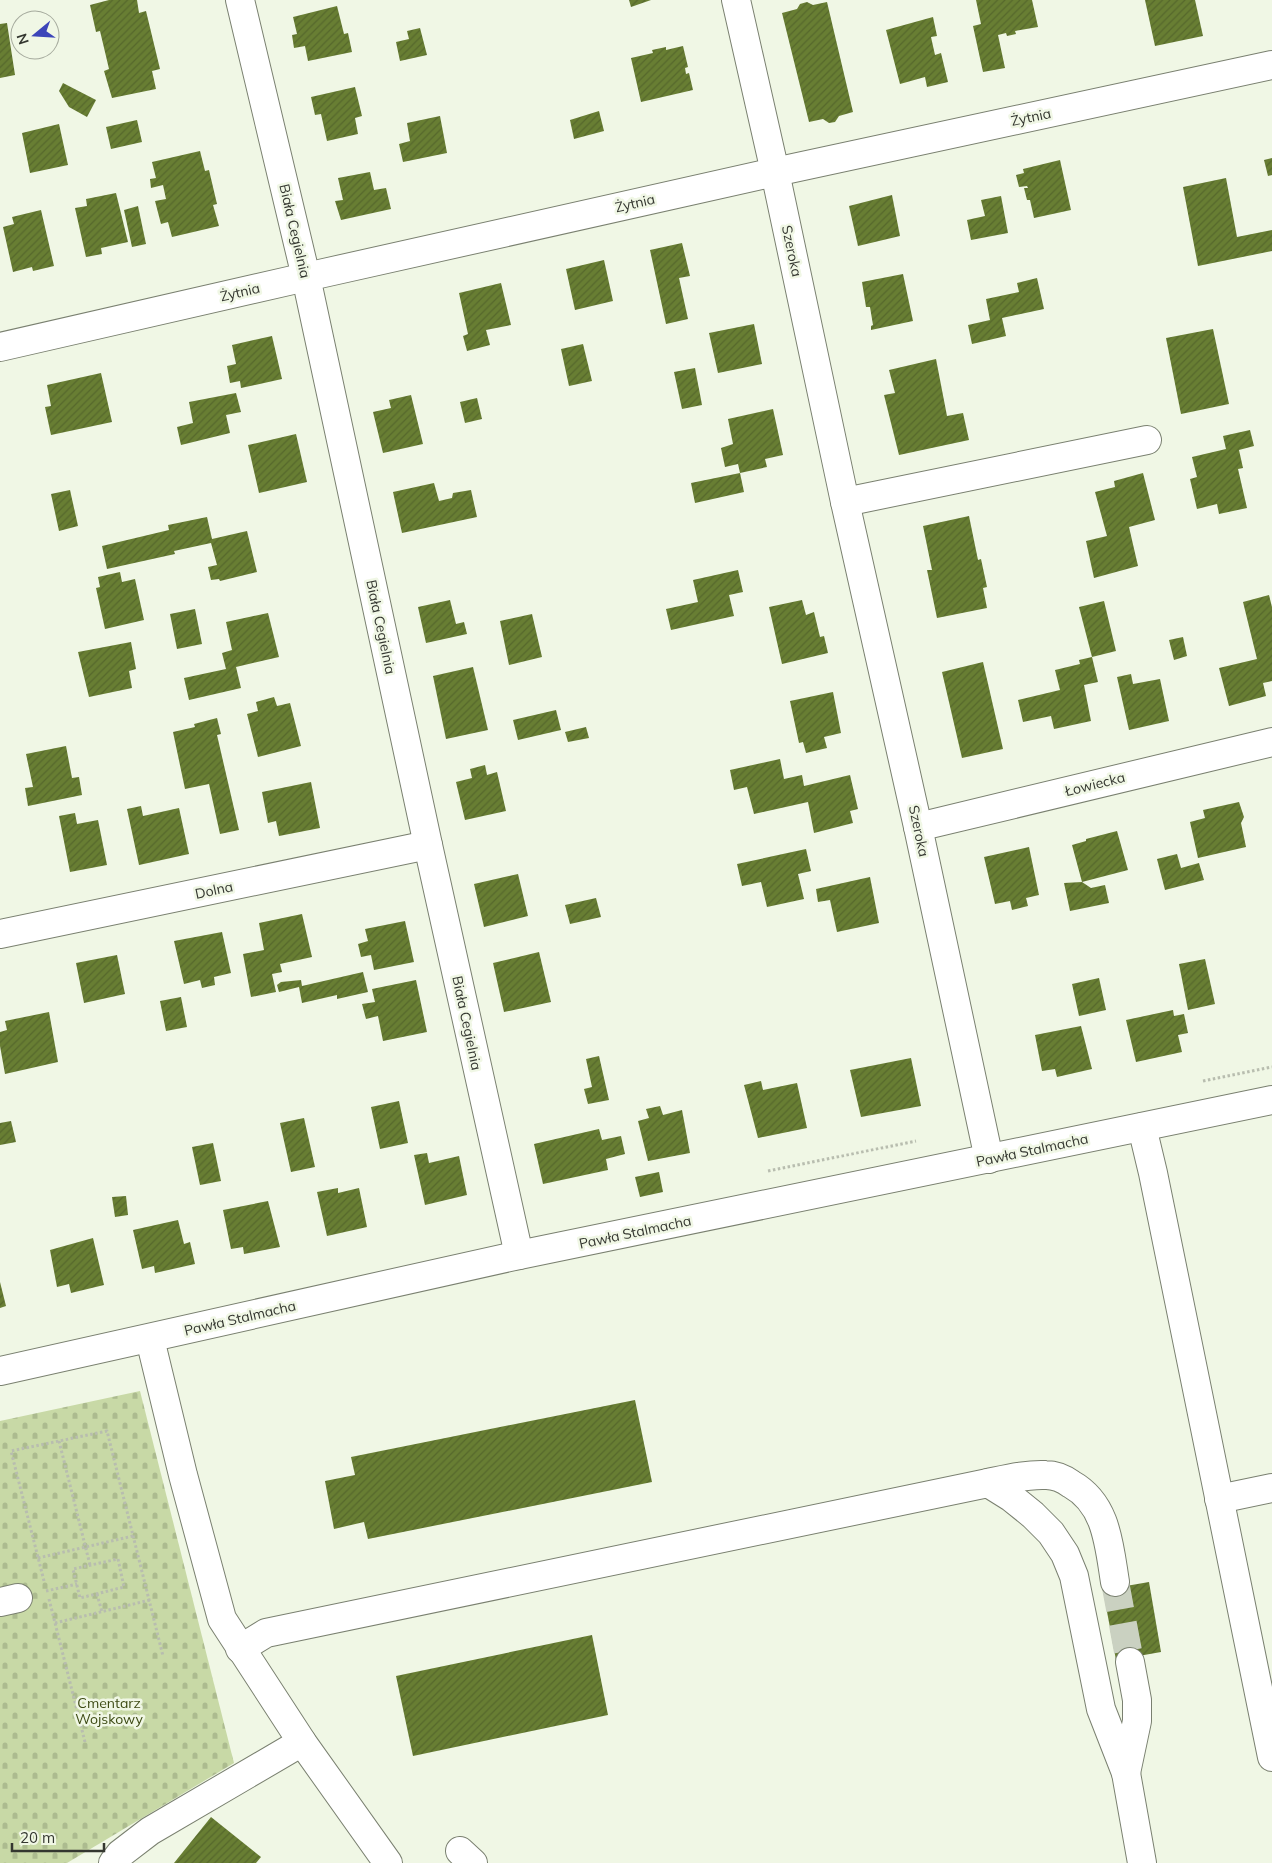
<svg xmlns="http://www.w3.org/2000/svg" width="1272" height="1863" viewBox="0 0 1272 1863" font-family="Mulish,sans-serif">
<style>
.cemetery{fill:url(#cemetery-stones)}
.building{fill:url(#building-hatch)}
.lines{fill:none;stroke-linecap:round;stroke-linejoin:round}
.minor-tunnel{stroke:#cad1c1;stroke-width:28;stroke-dasharray:28 14;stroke-linecap:butt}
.minor-casing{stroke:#7a8070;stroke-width:30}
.path{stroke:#b8bdaf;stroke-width:3;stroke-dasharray:2.5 2.5;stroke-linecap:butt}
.minor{stroke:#fff;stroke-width:28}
.labels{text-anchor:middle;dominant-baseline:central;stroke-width:5;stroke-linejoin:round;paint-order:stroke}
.street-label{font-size:14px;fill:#343730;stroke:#f0f7e5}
.park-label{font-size:14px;fill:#3c4a13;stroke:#f0f7e5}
</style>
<defs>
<pattern id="cemetery-stones" width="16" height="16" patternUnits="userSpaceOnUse" patternTransform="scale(1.25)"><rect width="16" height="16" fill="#c8d9a6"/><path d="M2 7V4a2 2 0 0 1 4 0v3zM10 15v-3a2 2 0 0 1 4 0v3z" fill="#acbb8f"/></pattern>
<pattern id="building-hatch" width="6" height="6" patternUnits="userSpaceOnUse" patternTransform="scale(1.25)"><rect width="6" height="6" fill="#687e33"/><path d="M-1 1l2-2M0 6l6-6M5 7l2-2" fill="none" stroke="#56682c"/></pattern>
</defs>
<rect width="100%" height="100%" fill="#f0f7e5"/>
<path class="cemetery" d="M140,1391L234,1763L67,1863H0V1421Z"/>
<g class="building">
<path d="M109,0H137L139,13L146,11L160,69L152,71L156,89L112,98L104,71L109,69L105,52L100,31L96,32L90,5Z"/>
<path d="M629,0H651L631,7Z"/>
<path d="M976,0H1032L1038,27L1015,31L1016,34L1007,36L1006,33L998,35L1005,68L983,72L973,26L981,24Z"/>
<path d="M1145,0H1195L1203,36L1155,46Z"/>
<path d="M807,2L813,5L827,2L853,112L839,116L835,122L829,123L823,119L809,122L782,13L797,9L800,4Z"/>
<path d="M337,6L344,34L348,33L352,52L308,61L305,46L294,48L292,35L297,34L293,17Z"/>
<path d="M933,17L937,36L931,37L935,55L941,53L948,82L927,87L925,77L900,84L886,30Z"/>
<path d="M7,23L15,75L0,78V24Z"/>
<path d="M420,28L427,55L400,61L396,42L409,39L407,31Z"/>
<path d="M683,46L688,67L685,68L686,74L689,73L693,90L641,102L631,58L653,53L652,50L666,47V50Z"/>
<path d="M63,83L96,100L87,117L69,107L59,91Z"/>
<path d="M355,87L362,116L355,118L358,134L327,141L321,114L315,115L311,97Z"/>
<path d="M599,111L604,131L574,139L570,120Z"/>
<path d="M440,116L447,153L403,162L399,144L410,141L407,123Z"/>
<path d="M137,120L142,142L111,149L106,127Z"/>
<path d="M59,124L68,165L30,173L22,133Z"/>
<path d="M200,151L205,171L209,170L217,204L213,205L219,226L172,237L168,222L161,224L155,201L166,199L163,185L151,188L150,179L156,178L152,162Z"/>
<path d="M1272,158V175L1268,176L1264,160Z"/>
<path d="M1060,160L1071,210L1034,218L1030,200H1027L1024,188H1028L1027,186L1019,187L1016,175L1024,173L1023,169Z"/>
<path d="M370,172L374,190L386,188L391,209L341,220L335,201L343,200L338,178Z"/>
<path d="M1226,178L1237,237L1272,230V251L1198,266L1183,187Z"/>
<path d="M116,193L128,242L101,248L102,254L86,257L75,208L87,206L86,199Z"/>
<path d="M892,195L900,236L858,246L849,206Z"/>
<path d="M1001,196L1008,233L971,240L967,220L985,216L981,200Z"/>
<path d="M138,206L146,244L132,247L124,210Z"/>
<path d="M41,210L54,266L33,271L32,267L13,272L3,227L14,224L12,217Z"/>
<path d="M682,243L690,276L679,278L688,319L666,324L650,250Z"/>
<path d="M604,260L613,301L575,310L566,269Z"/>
<path d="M903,274L913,321L871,330V326L873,325L870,307H866L862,282Z"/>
<path d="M1037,278L1044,309L1002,318L1006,336L972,344L968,325L990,320L986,299L1019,292L1017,283Z"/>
<path d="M501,283L511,325L486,330L490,345L467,351L463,336L468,334L459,293Z"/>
<path d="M754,324L762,364L718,373L709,333Z"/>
<path d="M1213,329L1229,404L1181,414L1166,338Z"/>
<path d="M272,336L282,379L241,388L240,381L230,383L227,366L236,364L232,345Z"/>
<path d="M583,344L592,381L569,386L561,349Z"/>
<path d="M936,359L947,416L963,413L969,440L899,455L884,395L895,393L889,370Z"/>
<path d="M695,368L702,405L682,409L674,372Z"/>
<path d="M101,373L112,422L51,435L45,407L51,406L47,385Z"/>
<path d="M236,393L241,412L226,415L230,433L181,445L177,427L193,423L189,402Z"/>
<path d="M411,395L423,444L383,453L373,412L391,408L389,400Z"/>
<path d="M477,398L482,419L465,423L460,402Z"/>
<path d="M773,409L783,455L765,459L767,467L740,473L738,464L725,467L721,448L733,444L728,419Z"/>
<path d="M1250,430L1254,446L1239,450L1243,468L1238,469L1247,508L1219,514L1217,504L1197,509L1190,479L1197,477L1192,457L1226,449L1223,436Z"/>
<path d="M296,434L307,482L259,493L248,445Z"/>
<path d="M740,473L744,492L695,503L691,483Z"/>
<path d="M1143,473L1155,520L1129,527L1138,566L1094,578L1086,541L1107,536L1095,492L1115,487L1114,481Z"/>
<path d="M434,483L439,501L452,498L453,493L471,490L477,517L402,533L393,492Z"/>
<path d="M70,490L78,526L59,531L51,494Z"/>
<path d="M969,516L978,560L981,559L987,587L983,588L987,608L937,618L927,570H932L923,526Z"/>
<path d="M207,517L212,539L247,531L257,572L220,581L219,579L211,580L208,567L217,565L211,543L174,551L175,554L107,569L102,546L169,530L168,525Z"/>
<path d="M738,570L743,592L729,595L734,616L671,630L666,609L698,602L693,580Z"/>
<path d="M120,572L122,582L135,579L144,620L105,629L96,588L100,587L98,577Z"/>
<path d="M1269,595L1272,607V681L1263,683L1266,696L1229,706L1219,668L1257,659L1243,602Z"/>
<path d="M450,600L456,624L464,622L467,634L426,643L418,607Z"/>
<path d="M802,600L806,615L814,612L820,637L824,636L828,653L782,664L769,607Z"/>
<path d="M1104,601L1116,651L1092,657L1079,607Z"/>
<path d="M195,609L202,644L177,649L170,614Z"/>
<path d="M268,613L279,657L236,667L241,688L189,700L184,678L226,669L222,653L232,650L226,622Z"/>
<path d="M532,614L542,657L509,665L500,621Z"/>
<path d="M1183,637L1187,656L1174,660L1169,640Z"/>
<path d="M131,642L136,669L129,671L132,688L89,697L78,652Z"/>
<path d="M1092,657L1098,682L1084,685L1091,721L1054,729L1051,716L1023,722L1018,700L1060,690L1055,670L1080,664L1079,660Z"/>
<path d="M983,662L1003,749L962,758L942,672Z"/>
<path d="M473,667L488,730L446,739L433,676Z"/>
<path d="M1131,674L1133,684L1160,679L1169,721L1129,730L1117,677Z"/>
<path d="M833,692L841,733L824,737L827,748L806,753L803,742L799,743L790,701Z"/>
<path d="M274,697L277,706L290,703L301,746L258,757L247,714L258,711L256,702Z"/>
<path d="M556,710L561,730L518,740L513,720Z"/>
<path d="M217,718L221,734L217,735L239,830L220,834L209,784L185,789L173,732L195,727L194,724Z"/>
<path d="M586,727L589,738L568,742L565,732Z"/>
<path d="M66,746L72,778L79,777L82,795L28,806L25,788L33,787L26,754Z"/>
<path d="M780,759L784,779L802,775L804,786L850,775L858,809L850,811L853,823L814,833L808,802L754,814L747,787L734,790L730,770Z"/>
<path d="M485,765L487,775L497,772L506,811L465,820L456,782L472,778L470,769Z"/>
<path d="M311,782L320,828L279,836L276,821L268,823L262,792Z"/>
<path d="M1239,802L1244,817L1241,823L1246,847L1198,858L1190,822L1205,818L1203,810Z"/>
<path d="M141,806L143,816L179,808L189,854L139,865L127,809Z"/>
<path d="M75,813L77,824L98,820L107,865L70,872L59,816Z"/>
<path d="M1117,831L1128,870L1082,882L1072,845L1086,841V839Z"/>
<path d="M1029,847L1039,895L1026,898L1028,906L1012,910L1010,901L995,904L984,857Z"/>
<path d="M806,849L811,871L798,874L804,899L767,907L761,882L742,886L737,864Z"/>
<path d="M1177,854L1181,868L1199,863L1204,880L1165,890L1157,859Z"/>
<path d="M518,874L528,916L484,927L474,884Z"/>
<path d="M870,877L879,923L837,932L830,900L818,902L816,889Z"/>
<path d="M1082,882L1091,888L1105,885L1109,903L1070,911L1064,883Z"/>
<path d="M596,898L601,917L570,924L565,905Z"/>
<path d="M302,914L312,957L280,964L282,972L272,974L276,992L251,997L243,954L264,950L259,923Z"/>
<path d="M405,921L414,962L374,970L371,955L361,957L358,944L368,941L365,929Z"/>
<path d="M222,932L231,973L214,977L215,985L202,988L200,980L184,984L174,941Z"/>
<path d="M539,952L551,1002L504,1012L493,963Z"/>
<path d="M117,955L125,994L84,1003L76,963Z"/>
<path d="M1205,959L1215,1004L1188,1010L1179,964Z"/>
<path d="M363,972L368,992L337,999V995L302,1003L299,987L279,992L277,985L281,982L301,980L302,986Z"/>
<path d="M1099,978L1106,1010L1079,1016L1072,984Z"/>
<path d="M416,980L427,1032L383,1041L378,1016L366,1019L362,1004L375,1002L372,989Z"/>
<path d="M181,997L187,1027L166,1031L160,1001Z"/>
<path d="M1173,1010L1174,1016L1184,1014L1188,1033L1178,1035L1182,1052L1136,1062L1126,1020Z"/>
<path d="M49,1012L58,1062L5,1074L0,1046V1032L7,1030L5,1021Z"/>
<path d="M1081,1026L1092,1069L1057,1077L1055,1069L1042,1071L1035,1035Z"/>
<path d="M599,1056L609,1100L588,1104L584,1089L592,1087L586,1059Z"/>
<path d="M911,1058L921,1106L861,1117L850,1070Z"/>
<path d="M761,1081L763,1090L797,1083L807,1128L758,1138L744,1085Z"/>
<path d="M399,1101L408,1143L380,1149L371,1107Z"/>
<path d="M660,1106L663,1115L682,1110L690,1153L648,1161L638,1121L649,1118L646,1109Z"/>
<path d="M304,1118L315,1167L291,1172L280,1123Z"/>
<path d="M11,1121L16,1142L0,1145V1123Z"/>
<path d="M599,1129L602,1140L621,1136L625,1154L606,1159L608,1170L543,1184L534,1144Z"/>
<path d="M213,1143L221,1181L200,1185L192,1147Z"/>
<path d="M427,1153L429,1163L459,1156L467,1195L425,1205L414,1155Z"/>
<path d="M659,1172L663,1192L640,1197L635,1177Z"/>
<path d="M338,1188V1193L359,1188L367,1227L327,1236L317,1192Z"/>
<path d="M126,1196L128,1215L115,1217L112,1197Z"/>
<path d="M268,1201L280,1247L244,1254L243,1247L231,1249L223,1210Z"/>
<path d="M178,1220L184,1244L190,1242L195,1264L155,1273L154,1266L142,1269L133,1230Z"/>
<path d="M93,1238L104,1285L71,1293L69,1284L57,1287L50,1250Z"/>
<path d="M0,1282L6,1306L0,1308Z"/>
<path d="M635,1400L652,1482L368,1539L364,1522L334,1529L325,1481L355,1475L351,1457Z"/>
<path d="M1149,1582L1161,1652L1116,1660L1103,1590Z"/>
<path d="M592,1635L608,1715L413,1756L396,1676Z"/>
<path d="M211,1817L261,1857L256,1863H174Z"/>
</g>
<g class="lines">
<path class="minor-tunnel" d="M1115,1582L1130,1662"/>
<defs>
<g id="minor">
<path d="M240,0L306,277L428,845L519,1255"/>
<path d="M736,0L775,172L845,502L918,827L989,1159"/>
<path d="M0,347L306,277L775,172L1272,65"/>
<path d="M845,502L1147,440"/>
<path d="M918,827L1272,742"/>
<path d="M0,934L428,845"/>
<path d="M1142,1127L1153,1173L1272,1757"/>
<path d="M150,1339L183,1475L222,1619L302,1742L388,1863"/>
<path d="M0,1371L519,1255L1272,1100"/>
<path d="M988,1483C1007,1479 1027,1474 1046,1475C1055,1475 1064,1479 1071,1484C1107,1504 1109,1545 1115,1582"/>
<path d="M1219,1499L1272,1488"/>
<path d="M0,1602L18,1598"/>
<path d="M240,1649L266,1633L988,1483L1012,1498L1033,1515L1051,1533L1065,1554L1074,1576L1101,1709L1126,1773L1142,1863"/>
<path d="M1126,1773L1137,1721V1700L1130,1662"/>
<path d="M460,1851L473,1863"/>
<path d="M113,1863L120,1854L150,1831L302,1742"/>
</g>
</defs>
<use href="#minor" class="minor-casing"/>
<g class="path">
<path d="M1203,1081L1272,1067"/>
<path d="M768,1171L916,1141"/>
<path d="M59,1441L90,1565"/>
<path d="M38,1558L133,1536"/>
<path d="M118,1559L124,1587L80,1598L73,1569Z"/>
<path d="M44,1581L11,1451L107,1431L163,1656"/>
<path d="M46,1591L77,1584"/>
<path d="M97,1594L102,1612"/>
<path d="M49,1599L85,1742"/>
<path d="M55,1623L150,1600"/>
</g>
<use href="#minor" class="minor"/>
</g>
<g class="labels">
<g class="street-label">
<text transform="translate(1031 117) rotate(-12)">Żytnia</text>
<text transform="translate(635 203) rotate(-13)">Żytnia</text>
<text transform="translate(295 231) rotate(77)">Biała Cegielnia</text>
<text transform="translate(792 251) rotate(78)">Szeroka</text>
<text transform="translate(240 292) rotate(-13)">Żytnia</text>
<text transform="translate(381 627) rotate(78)">Biała Cegielnia</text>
<text transform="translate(1095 784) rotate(-14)">Łowiecka</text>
<text transform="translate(919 831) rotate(78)">Szeroka</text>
<text transform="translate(214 890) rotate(-12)">Dolna</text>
<text transform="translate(467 1023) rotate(78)">Biała Cegielnia</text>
<text transform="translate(1032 1150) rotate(-12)">Pawła Stalmacha</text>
<text transform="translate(635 1232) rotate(-12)">Pawła Stalmacha</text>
<text transform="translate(240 1318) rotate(-13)">Pawła Stalmacha</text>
</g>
<g class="park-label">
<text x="109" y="1703">Cmentarz<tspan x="109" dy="16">Wojskowy</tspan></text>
</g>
</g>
<g transform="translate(35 35) rotate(252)"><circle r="24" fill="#f0f7e5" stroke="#a5aa9d"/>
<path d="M0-4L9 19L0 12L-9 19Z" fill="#3c45b9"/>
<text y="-8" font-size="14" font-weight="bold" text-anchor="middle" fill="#343730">N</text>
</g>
<path d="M12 1843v8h92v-8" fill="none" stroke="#343730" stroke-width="2.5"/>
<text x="20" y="1843" font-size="15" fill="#343730" stroke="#f0f7e5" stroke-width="4" paint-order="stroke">20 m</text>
</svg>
